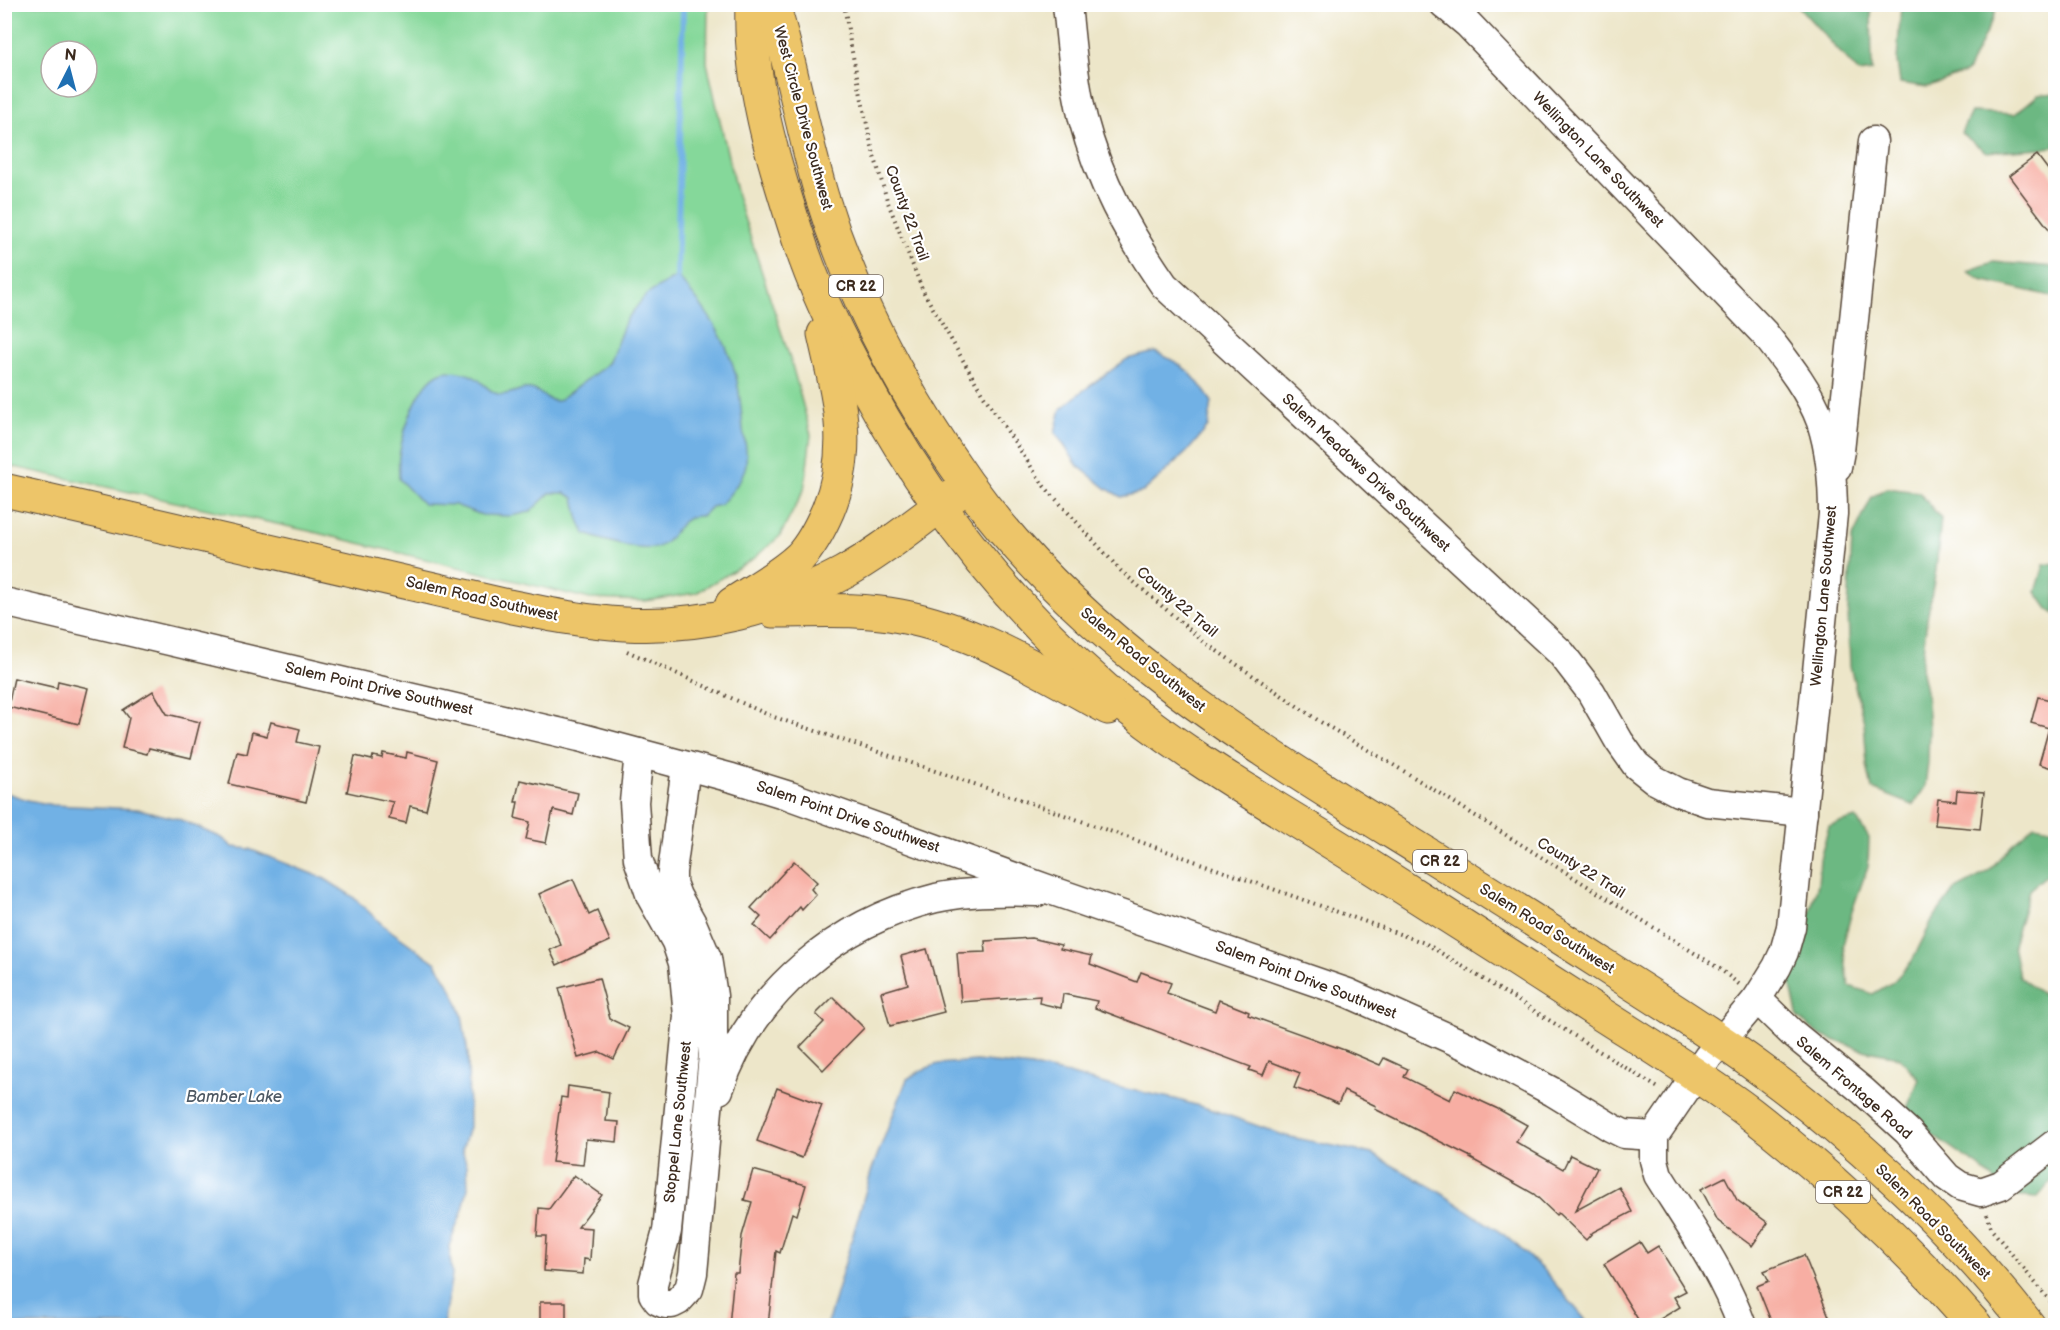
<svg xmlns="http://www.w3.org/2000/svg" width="2060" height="1330" viewBox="0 0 2060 1330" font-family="'Balsamiq Sans',sans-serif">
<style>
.green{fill:#85d89a;stroke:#60815c;stroke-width:1.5;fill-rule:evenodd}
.forest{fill:#6cb882;stroke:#547150;stroke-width:1.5}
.water{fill:#71b1e5;stroke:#566e82;stroke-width:1.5}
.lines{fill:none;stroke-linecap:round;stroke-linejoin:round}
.stream{stroke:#71b1e5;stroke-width:6}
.building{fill:#f7aea3}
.minor-casing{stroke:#564638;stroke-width:31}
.major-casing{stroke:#564638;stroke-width:35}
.path{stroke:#564638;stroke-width:4;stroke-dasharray:1.5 4.5;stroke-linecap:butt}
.minor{stroke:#fff;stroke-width:28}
.major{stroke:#edc569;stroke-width:33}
.labels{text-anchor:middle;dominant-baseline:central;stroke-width:4.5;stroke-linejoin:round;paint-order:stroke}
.shield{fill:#fff;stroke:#766a62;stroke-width:1.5}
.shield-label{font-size:14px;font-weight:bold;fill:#3b2a1e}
.street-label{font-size:15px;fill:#3b2a1e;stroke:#fff}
.water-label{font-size:16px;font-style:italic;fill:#4e5964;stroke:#fff}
</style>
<rect width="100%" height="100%" fill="#fff"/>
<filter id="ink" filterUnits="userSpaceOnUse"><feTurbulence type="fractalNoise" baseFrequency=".0167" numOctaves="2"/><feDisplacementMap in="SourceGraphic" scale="12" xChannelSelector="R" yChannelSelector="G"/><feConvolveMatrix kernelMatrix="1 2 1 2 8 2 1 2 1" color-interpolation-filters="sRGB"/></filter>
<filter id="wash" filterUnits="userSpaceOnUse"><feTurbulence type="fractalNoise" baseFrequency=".008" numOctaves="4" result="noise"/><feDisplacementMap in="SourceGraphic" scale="24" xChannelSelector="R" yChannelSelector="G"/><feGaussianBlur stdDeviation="1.35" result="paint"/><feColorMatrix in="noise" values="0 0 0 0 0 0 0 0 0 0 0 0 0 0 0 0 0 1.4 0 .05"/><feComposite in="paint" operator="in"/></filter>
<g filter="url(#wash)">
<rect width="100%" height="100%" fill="#ede6c9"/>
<path class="green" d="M5,5H708L707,63L737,196L792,365L811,435L804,490L780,536L753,559L696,593L645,601L590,599L309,531L5,465ZM51,51H87V87H51Z"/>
<g class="forest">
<path d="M1797,5H1871L1872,71L1859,73Z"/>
<path d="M1901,5V4L1997,5L1993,18L1967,72L1927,87L1900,83L1897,61Z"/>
<path d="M2055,93V147L1986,152L1961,133L1971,112L2015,114L2038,95Z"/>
<path d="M1993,262L2055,267V297L1981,280L1968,271Z"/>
<path d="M1886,488L1919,492L1941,519L1936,570L1927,619L1921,668L1926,691L1929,728L1928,762L1925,787L1913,805L1872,789L1867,765L1864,722L1850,666L1848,610L1852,539L1872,497Z"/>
<path d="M2055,563H2056L2055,614L2048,609L2036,592L2044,565Z"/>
<path d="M1856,818L1869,838L1868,866L1852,911L1843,945L1849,986L1873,994L1893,982L1912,961L1933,919L1954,890L1988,872L2012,844L2035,825L2055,829V868L2029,890L2013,945L2019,977L2055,1004V1177L2037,1198L2011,1196L1982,1169L1933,1135L1903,1118L1919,1079L1899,1057L1867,1051L1822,1036L1798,1018L1790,982L1818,884L1820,859L1829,826Z"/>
</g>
<g class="water">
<path d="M677,276C698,300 719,326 730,357C739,379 741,406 743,430C745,441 749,460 744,471C739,484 730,495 720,505L711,507L702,516C677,514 676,540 658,547C642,553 601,540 585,534L578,517L574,498L565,493H550L530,512L511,516L482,515L455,505L423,504L399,479C399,472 398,464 399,456C403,432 420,370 450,371C457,371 470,374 476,378C485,384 488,391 498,394C510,397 521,385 534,390C545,394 543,400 558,401L609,363L626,320L646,295Z"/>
<path d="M1155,352C1186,365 1193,374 1212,402L1208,427L1187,452L1143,492L1121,497L1107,489L1078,466L1055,432L1061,409L1080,393L1127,359Z"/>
<path d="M4,792L28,800L53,805L138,809L179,819L222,838L233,847L249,849L325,879L352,896L384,926L436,963L452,989L462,1015L468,1054L469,1127L462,1150L467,1165L468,1188L463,1209L449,1246L452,1275L443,1325H5Z"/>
<path d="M976,1061L1032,1067L1064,1073L1112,1086L1175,1099L1213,1110L1286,1136L1372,1154L1438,1191L1509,1238L1545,1272L1590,1325H827L872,1169L907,1079L922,1070L938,1064Z"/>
</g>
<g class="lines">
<path class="stream" d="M677,276L683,4"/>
</g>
<g id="blocks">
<g class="building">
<path d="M2037,155L2055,179V237L2009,176Z"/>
<path d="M14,678L57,688L58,681L88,688L79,724L8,707Z"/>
<path d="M153,691L167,714L200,722L191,758L149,748L147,754L122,748L129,718L123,710Z"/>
<path d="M2038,697L2055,701V769L2039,764L2049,728L2031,723Z"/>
<path d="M271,722L300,729L297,742L319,747L306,802L229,784L237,752L247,754L252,732L267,736Z"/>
<path d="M407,752L438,760L426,810L410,806L406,823L389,819L393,802L347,792L355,756L372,760L373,756L382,758L383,753L406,758Z"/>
<path d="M520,780L578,793L573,815L553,810L546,843L526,839L530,822L515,818L518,802H515Z"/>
<path d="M1957,790L1984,792L1980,829L1935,825L1938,799L1956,801Z"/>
<path d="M794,861L817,882L811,889L816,895L802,910L800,907L770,940L754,925L761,917L751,908Z"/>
<path d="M573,879L589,915L597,911L610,941L557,965L550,950L561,945L539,894Z"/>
<path d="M1031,938L1061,945L1060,949L1092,956L1090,964L1137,982L1141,972L1171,983L1167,993L1215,1011L1219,1000L1249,1012L1248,1015L1347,1051L1380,1065L1384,1058L1408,1069L1404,1077L1450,1100L1455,1089L1498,1109L1527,1125L1516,1142L1563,1169L1570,1155L1597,1168L1575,1211L1619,1187L1632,1212L1593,1232L1586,1240L1558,1213L1556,1215L1534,1194L1470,1158L1471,1157L1375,1109L1376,1106L1344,1091L1338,1104L1310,1092L1309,1093L1294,1088L1300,1073L1269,1061L1263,1075L1249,1070L1251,1067L1095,1008L1097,1001L1063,994L1061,1008L1039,1003L1040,996L961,1002L957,953L986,952L985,941Z"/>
<path d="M927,949L944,1012L890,1026L881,992L908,984L901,956Z"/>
<path d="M599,978L610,1019L629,1028L614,1059L600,1052L578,1058L559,988Z"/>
<path d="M833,997L864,1028L823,1070L800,1047L824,1022L816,1014Z"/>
<path d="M568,1086L609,1092L606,1121L619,1122L617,1142L586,1139L583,1165L552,1162L561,1097L567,1098Z"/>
<path d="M777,1088L822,1105L802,1158L757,1141Z"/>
<path d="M753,1170L806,1185L797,1215L792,1213L780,1253L776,1251L768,1326H729L734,1273H738L742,1236L752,1202L744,1200Z"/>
<path d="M574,1175L602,1195L578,1227L592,1228L590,1260L584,1259L583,1274L544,1271L546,1236H537L539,1208L549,1209Z"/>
<path d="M1725,1177L1737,1200L1768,1223L1752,1246L1718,1221L1701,1189Z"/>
<path d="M1640,1242L1647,1253L1658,1246L1686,1291L1674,1297L1680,1307L1649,1326H1642L1604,1264Z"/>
<path d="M1804,1255L1833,1326H1773L1757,1286L1769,1281L1764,1271Z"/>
<rect x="540" y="1302" width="26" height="24"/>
</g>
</g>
</g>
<g filter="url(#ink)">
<use href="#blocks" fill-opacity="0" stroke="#564638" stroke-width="1.5"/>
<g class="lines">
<defs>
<g id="minor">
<path d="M1067,4C1071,43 1074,82 1083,119C1099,181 1128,233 1164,285L1561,653L1591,692L1619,741L1636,765L1655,780L1678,792L1707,802L1803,812"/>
<path d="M1444,4L1468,24L1764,333C1785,360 1809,389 1821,422C1831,452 1833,483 1833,514L1791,927L1784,952L1777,967L1757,999L1708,1057L1654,1136V1160L1658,1175C1688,1223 1723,1272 1742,1326"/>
<path d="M1837,467L1840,451L1873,141"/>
<path d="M4,602L579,737L732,778L790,796L1056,892L1348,993L1471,1048L1553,1092L1612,1128L1624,1134L1654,1136"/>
<path d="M639,753L634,802L638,859L651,897L676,942L683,963L688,1016L667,1231L653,1284V1294L658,1301L665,1304H672L678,1301L689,1289L693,1273L713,1055V996L707,958L692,923L677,896L672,883V872L686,766"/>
<path d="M1757,999L1792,1033L1863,1091L1908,1132L1947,1177L1960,1186L1981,1192L2001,1185L2056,1143"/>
<path d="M719,1090C751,993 838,922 936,898C969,891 1004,891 1037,892"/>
</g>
<g id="major">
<path d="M752,4C749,83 773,160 797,234C813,286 836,333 862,380C924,496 1005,602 1105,689C1183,756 1276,807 1363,862C1442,912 1522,963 1601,1014C1651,1046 1702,1077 1750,1113C1831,1176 1908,1248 1976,1326"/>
<path d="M773,4C792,68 803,133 822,197C853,299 906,397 967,483C1083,645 1255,747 1421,850C1483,888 1544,927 1605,966C1658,1000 1712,1033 1763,1071C1861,1143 1954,1230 2029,1326"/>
<path d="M4,490L508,606C547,614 585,622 625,624C701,628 777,609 843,573C883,551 918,521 955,495"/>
<path d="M732,604C755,589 780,576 800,557C812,544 821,526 828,510C854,447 838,397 824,334"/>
<path d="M773,611C815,611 859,608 900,616C976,630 1042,672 1108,708"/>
</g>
</defs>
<use href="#minor" class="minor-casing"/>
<use href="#major" class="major-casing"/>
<g class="path">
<path d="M844,4L850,42L871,144L887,200L923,291L982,393L1044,486L1121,571L1204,642L1319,721L1407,773L1720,969L1740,985"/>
<path d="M627,651L771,716L1028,802L1425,943L1660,1089"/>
<path d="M1987,1214L1992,1230L2056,1308"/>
</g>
<use href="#minor" class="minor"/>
<use href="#major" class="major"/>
</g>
</g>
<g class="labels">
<g class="shield">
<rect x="829" y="275" width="54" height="22" rx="4.5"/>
<rect x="1413" y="850" width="54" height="22" rx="4.5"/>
<rect x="1816" y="1181" width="54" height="22" rx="4.5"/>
</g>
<g class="shield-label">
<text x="856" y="286">CR 22</text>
<text x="1440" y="861">CR 22</text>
<text x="1843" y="1192">CR 22</text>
</g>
<g class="street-label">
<text transform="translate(803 118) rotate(75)">West Circle Drive Southwest</text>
<text transform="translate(1598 160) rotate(46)">Wellington Lane Southwest</text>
<text transform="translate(907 213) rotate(70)">County 22 Trail</text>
<text transform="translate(1366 473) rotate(43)">Salem Meadows Drive Southwest</text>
<text transform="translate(1824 596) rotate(-85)">Wellington Lane Southwest</text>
<text transform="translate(482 599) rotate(13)">Salem Road Southwest</text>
<text transform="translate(1177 602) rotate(40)">County 22 Trail</text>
<text transform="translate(1143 660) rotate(39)">Salem Road Southwest</text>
<text transform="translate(379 689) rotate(13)">Salem Point Drive Southwest</text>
<text transform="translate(848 817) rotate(19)">Salem Point Drive Southwest</text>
<text transform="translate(1581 868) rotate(32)">County 22 Trail</text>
<text transform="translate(1547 929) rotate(32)">Salem Road Southwest</text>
<text transform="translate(1306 980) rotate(21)">Salem Point Drive Southwest</text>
<text transform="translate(1854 1088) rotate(41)">Salem Frontage Road</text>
<text transform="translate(678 1122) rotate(-84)">Stoppel Lane Southwest</text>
<text transform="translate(1933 1222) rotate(45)">Salem Road Southwest</text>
</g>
<g class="water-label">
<text x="234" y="1097">Bamber Lake</text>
</g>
</g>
<rect width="2060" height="1330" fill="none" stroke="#fff" stroke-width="24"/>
<g transform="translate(69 69) rotate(6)"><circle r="28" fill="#ffffff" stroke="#b1aaa5" stroke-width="1.5"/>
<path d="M0-4.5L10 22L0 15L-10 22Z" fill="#1f6fb2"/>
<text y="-9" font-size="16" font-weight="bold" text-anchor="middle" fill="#3b2a1e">N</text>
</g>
</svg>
